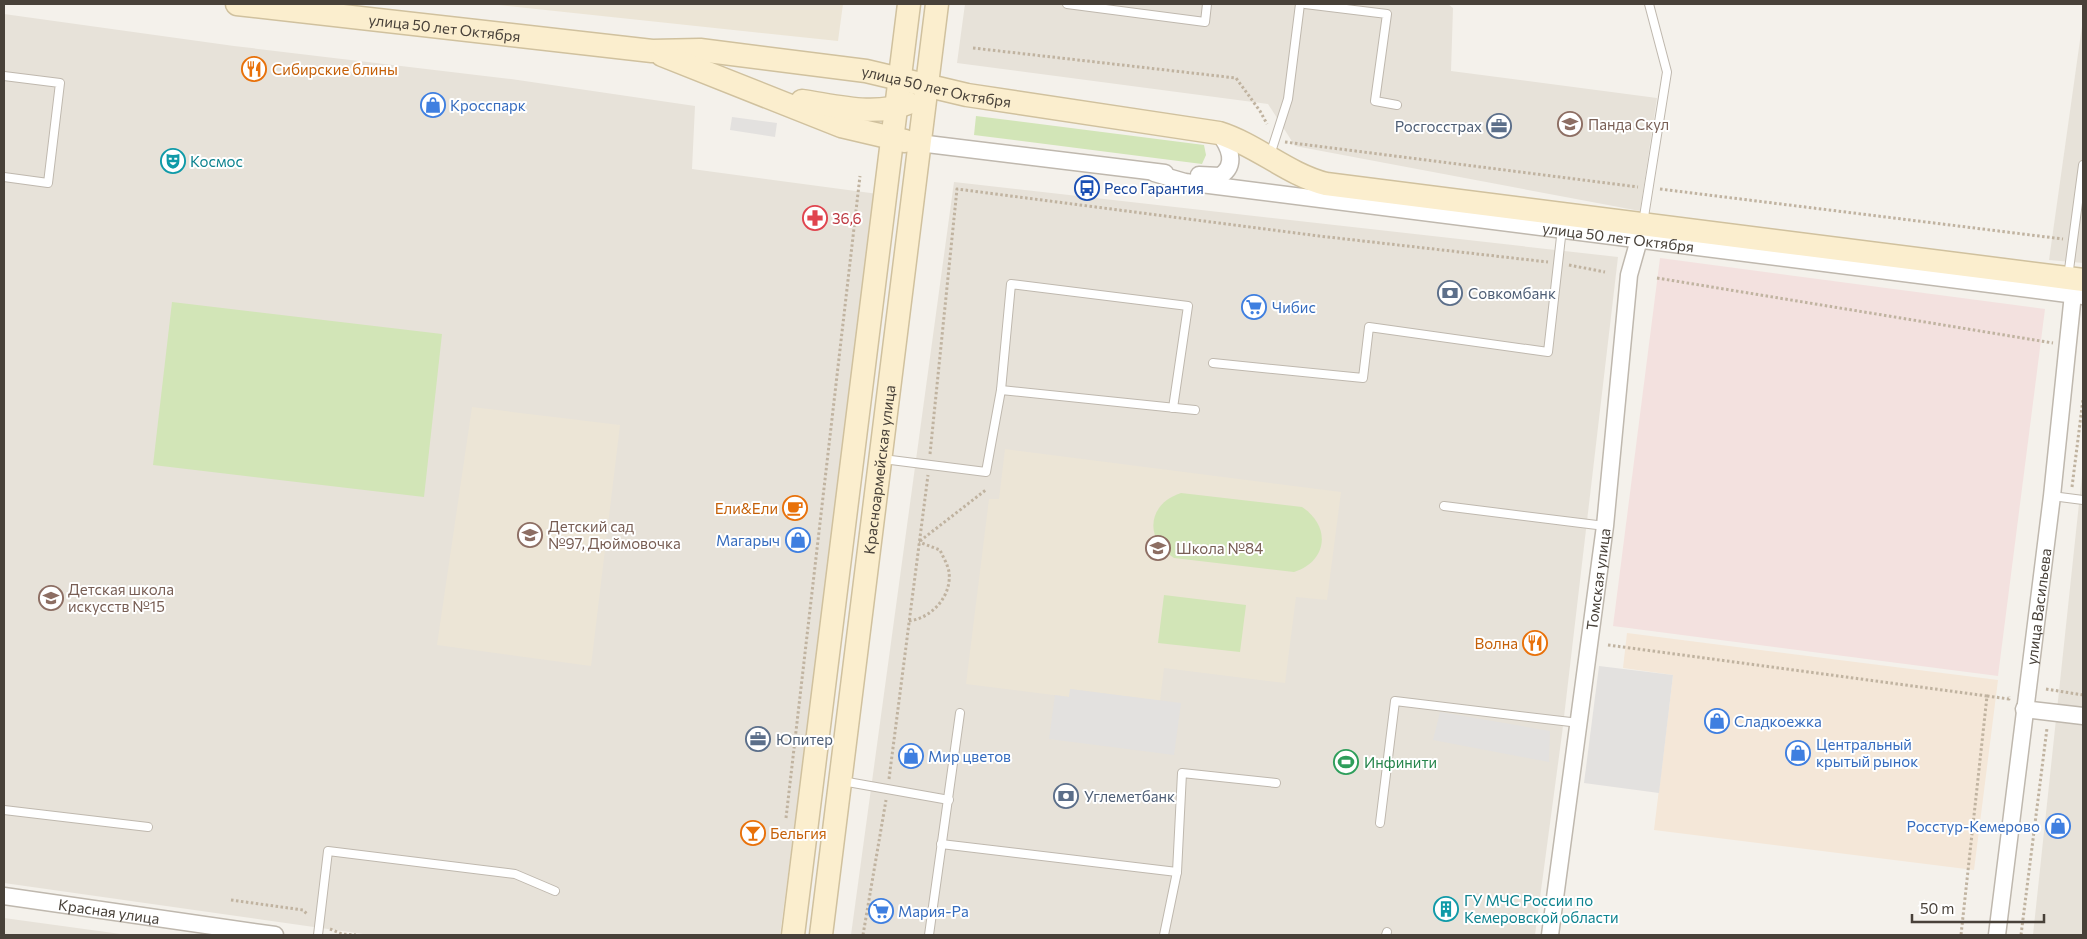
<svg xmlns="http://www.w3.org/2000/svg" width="2087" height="939" viewBox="0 0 2087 939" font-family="Commissioner,sans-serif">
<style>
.residential{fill:#e7e2d9}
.commercial{fill:#f4e7d8}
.education{fill:#ece5d6}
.medical{fill:#f3e1df}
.green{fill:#d2e5b7}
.parking{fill:#e3e1df}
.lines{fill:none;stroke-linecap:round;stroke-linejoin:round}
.lane-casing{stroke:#bfb8ae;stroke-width:10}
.street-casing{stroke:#bfb8ae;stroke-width:19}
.secondary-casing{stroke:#d0c19e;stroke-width:25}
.path{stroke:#c0b3a0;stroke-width:3;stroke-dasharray:2.5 2.5;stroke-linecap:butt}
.lane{stroke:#fff;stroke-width:8}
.street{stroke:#fff;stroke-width:16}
.secondary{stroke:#fbeece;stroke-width:22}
.labels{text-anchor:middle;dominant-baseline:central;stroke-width:4;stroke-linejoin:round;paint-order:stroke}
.street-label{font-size:15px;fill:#484139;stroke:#fff}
.food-label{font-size:15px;fill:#c56008;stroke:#fff;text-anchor:start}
.shop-label{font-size:15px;fill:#366cbe;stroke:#fff;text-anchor:start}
.education-label{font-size:15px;fill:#785e54;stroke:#fff;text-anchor:start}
.service-label{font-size:15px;fill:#4e5e75;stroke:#fff;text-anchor:start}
.culture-label{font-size:15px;fill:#0d838f;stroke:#fff;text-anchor:start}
.transit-label{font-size:15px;fill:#164399;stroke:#fff;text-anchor:start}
.health-label{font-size:15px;fill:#be3a42;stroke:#fff;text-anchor:start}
.leisure-label{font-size:15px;fill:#27864d;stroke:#fff;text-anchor:start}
</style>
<rect width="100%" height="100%" fill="#f4f1eb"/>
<g class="residential">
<path d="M965,4H1448L1453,8L1451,71L1657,98L1640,211L1295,146L1268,104L957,63Z"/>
<path d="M4,14L234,46L511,79L695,106L692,169L878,194L780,935H370L4,883Z"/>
<path d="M2083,19V263L2049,260Z"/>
<path d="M954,182L1618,257L1562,734L1535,935H851Z"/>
<path d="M2083,466V935H2033Z"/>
<path d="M4,918L128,935H4Z"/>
</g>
<path class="commercial" d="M1627,633L1998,680L1974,870L1654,830L1673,675L1623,668Z"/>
<g class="education">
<path d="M490,4H843L838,41Z"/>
<path d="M472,407L620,425L591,666L437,645Z"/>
<path d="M1005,449L1341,492L1327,600L1296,597L1285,683L1164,668L1160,701L1071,689L1069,697L966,684L989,499H999Z"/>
</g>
<path class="medical" d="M1660,258L2045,309L1998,676L1613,626Z"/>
<g class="green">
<path d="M976,116L1204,145L1206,155L1202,164L974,135Z"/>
<path d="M172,302L442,334L424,497L153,465Z"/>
<path d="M1181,493L1302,507C1331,526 1328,561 1294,572L1174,558C1144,539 1147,504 1181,493Z"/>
<path d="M1164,595L1246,605L1240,652L1158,643Z"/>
</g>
<g class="parking">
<path d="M732,117L777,123L775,137L730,130Z"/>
<path d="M1599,666L1673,675L1659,793L1584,783Z"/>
<path d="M1070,689L1181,703L1174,755L1049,739L1055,695L1069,697Z"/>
<path d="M1440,712L1550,731L1549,762L1433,740Z"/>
</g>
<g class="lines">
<defs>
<g id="lane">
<path d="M1067,4L1205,22L1207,4"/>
<path d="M1305,4L1387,14L1375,101L1397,105"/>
<path d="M4,76L60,83L48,183L4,177"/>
<path d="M1270,155L1288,99L1300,4"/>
<path d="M1643,223L1667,72L1649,4"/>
<path d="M2068,277L2083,165"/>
<path d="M1213,363L1363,378L1369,327L1548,352L1562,228"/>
<path d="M1001,390L1195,410"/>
<path d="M883,459L986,472L1001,390L1011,284L1188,306L1173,408"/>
<path d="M2052,496L2083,500"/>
<path d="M1444,506L1605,526"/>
<path d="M842,781L949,800"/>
<path d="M4,810L148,827"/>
<path d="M1380,823L1395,701L1579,723"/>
<path d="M941,844L1177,872L1164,935"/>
<path d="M1177,872L1182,773L1276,783"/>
<path d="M318,935L328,851L515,874L555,891"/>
<path d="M929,935L960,713"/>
<path d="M1386,935L1387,932"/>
</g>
<g id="street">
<path d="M919,143L1165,173"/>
<path id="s1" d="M1154,173L1185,182L2083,296"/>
<path d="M1199,175L1220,176C1238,165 1229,146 1219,133"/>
<path d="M2024,709L2083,716"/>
<path id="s2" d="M4,896L275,935"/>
<path id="s3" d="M1550,935L1605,526L1629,275L1642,229"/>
<path id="s4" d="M1997,935L2052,496L2073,294L2070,284"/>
</g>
<g id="secondary">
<path id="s5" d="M237,4L652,51L700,50L866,71L967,95L1219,133C1257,145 1287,174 1326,184L2083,280"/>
<path d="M662,55L841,126L905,141"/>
<path d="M802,101C837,106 875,117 908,103"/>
<path d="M793,935L909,4"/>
<path id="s6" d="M821,935L937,4"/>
</g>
</defs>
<use href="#lane" class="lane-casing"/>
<use href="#street" class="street-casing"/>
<use href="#secondary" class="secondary-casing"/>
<g class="path">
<path d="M443,5V4"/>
<path d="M973,48L1236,78L1260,111L1267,124"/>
<path d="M1285,142L1638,187"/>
<path d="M1660,189L2063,239"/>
<path d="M1569,265L1605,272"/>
<path d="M1657,278L2053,343"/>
<path d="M930,454L957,189L1319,236L1548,262"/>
<path d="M2072,487L2083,399"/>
<path d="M920,541L987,489"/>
<path d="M909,621C932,618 952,596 949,572C948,565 943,557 940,550L919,542"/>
<path d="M1608,645L1987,696L1961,935"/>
<path d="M2046,689L2083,695"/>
<path d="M1987,696L2009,699V696"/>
<path d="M889,779L928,475"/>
<path d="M786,818L860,176"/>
<path d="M231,900L303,910L308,915"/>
<path d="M330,929L342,934L356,935"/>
<path d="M863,935L886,800"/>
<path d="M2021,935L2047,728"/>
</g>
<use href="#lane" class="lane"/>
<use href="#street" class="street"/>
<use href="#secondary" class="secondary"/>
</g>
<defs>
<symbol id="restaurant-ring" viewBox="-11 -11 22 22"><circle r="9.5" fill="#fff" stroke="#e8710a" stroke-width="1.5"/><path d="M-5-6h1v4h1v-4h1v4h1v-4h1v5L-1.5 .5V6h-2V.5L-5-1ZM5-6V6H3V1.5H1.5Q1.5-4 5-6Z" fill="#e8710a"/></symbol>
<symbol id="shop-ring" viewBox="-11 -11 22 22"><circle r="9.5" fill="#fff" stroke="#3f7fe0" stroke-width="1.5"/><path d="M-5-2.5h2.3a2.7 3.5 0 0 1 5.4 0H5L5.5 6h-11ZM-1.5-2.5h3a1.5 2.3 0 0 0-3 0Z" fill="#3f7fe0"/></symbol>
<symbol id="school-ring" viewBox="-11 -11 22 22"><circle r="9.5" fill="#fff" stroke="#8d6e63" stroke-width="1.5"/><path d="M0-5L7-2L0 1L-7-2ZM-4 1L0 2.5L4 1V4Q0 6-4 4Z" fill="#8d6e63"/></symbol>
<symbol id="office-ring" viewBox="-11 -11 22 22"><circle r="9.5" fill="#fff" stroke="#5c6f8a" stroke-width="1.5"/><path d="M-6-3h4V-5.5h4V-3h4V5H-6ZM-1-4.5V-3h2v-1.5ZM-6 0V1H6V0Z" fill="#5c6f8a"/></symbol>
<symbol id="theatre-ring" viewBox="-11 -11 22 22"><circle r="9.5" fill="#fff" stroke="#0f9aa8" stroke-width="1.5"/><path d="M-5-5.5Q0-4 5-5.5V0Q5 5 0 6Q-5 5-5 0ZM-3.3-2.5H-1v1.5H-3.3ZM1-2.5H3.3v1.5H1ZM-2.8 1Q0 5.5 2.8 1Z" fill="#0f9aa8"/></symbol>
<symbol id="bus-ring" viewBox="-11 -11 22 22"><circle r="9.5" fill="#fff" stroke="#1a4fb4" stroke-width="1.5"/><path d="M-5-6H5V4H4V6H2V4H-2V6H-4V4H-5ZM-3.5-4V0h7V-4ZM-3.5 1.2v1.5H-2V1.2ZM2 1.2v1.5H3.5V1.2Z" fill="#1a4fb4"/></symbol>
<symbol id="pharmacy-ring" viewBox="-11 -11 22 22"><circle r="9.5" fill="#fff" stroke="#e0444e" stroke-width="1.5"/><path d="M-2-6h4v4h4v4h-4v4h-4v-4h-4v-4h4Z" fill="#e0444e"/></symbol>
<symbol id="bank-ring" viewBox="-11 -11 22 22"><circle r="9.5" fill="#fff" stroke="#5c6f8a" stroke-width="1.5"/><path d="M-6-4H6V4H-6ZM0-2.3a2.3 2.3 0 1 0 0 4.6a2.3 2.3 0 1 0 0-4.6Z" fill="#5c6f8a"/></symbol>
<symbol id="supermarket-ring" viewBox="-11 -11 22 22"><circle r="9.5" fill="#fff" stroke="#3f7fe0" stroke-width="1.5"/><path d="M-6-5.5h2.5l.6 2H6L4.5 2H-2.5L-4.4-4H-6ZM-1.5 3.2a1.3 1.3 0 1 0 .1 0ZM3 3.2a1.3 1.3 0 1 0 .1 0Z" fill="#3f7fe0"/></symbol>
<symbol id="cafe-ring" viewBox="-11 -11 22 22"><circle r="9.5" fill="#fff" stroke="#e8710a" stroke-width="1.5"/><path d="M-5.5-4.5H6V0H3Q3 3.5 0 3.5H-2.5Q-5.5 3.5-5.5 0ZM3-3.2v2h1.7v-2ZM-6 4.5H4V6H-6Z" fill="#e8710a"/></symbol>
<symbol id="stadium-ring" viewBox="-11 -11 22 22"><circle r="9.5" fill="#fff" stroke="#2e9e5b" stroke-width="1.5"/><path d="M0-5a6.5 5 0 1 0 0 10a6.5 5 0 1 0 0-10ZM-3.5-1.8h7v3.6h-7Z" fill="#2e9e5b"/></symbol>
<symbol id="bar-ring" viewBox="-11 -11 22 22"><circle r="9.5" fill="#fff" stroke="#e8710a" stroke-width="1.5"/><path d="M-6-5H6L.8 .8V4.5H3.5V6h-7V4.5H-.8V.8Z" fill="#e8710a"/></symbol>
<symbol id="building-ring" viewBox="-11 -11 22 22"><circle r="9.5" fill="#fff" stroke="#0f9aa8" stroke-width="1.5"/><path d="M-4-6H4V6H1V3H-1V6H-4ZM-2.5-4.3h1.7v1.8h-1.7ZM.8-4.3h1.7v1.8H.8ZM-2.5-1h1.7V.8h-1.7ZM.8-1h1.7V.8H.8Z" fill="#0f9aa8"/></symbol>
</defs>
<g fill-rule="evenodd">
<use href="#restaurant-ring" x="240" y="55" width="28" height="28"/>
<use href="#shop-ring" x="419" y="91" width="28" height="28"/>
<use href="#school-ring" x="1556" y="110" width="28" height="28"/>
<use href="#office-ring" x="1485" y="112" width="28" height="28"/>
<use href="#theatre-ring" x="159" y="147" width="28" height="28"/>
<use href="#bus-ring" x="1073" y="174" width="28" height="28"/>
<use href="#pharmacy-ring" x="801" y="204" width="28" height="28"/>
<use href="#bank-ring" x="1436" y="279" width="28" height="28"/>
<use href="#supermarket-ring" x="1240" y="293" width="28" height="28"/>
<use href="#cafe-ring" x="781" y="494" width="28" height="28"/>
<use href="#school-ring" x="516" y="521" width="28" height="28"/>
<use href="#shop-ring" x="784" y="526" width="28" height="28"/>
<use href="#school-ring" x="1144" y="534" width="28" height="28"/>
<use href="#school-ring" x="37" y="584" width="28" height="28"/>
<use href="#restaurant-ring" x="1521" y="629" width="28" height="28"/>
<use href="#shop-ring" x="1703" y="707" width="28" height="28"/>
<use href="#office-ring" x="744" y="725" width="28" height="28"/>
<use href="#shop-ring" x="1784" y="739" width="28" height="28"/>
<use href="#shop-ring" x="897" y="742" width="28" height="28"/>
<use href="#stadium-ring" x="1332" y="748" width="28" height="28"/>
<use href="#bank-ring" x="1052" y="782" width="28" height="28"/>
<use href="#shop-ring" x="2044" y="812" width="28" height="28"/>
<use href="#bar-ring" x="739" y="819" width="28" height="28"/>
<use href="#building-ring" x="1432" y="895" width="28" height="28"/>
<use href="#supermarket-ring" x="867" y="897" width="28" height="28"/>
</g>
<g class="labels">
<g class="street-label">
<text stroke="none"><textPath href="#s5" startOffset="209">улица 50 лет Октября</textPath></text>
<text stroke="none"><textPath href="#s5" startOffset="705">улица 50 лет Октября</textPath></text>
<text stroke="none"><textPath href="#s1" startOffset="469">улица 50 лет Октября</textPath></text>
<text stroke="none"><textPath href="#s6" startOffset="469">Красноармейская улица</textPath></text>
<text stroke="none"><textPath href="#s3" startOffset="359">Томская улица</textPath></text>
<text stroke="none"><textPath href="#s4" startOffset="331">улица Васильева</textPath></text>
<text stroke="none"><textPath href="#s2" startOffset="106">Красная улица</textPath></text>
</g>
<g class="food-label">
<text x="272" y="69">Сибирские блины</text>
<text x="778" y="508" text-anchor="end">Ели&amp;Ели</text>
<text x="1518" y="643" text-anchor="end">Волна</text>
<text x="770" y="833">Бельгия</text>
</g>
<g class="shop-label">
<text x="450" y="105">Кросспарк</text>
<text x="1272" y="307">Чибис</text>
<text x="780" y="540" text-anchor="end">Магарыч</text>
<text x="1734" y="721">Сладкоежка</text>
<text x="1816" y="744">Центральный<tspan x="1816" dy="17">крытый рынок</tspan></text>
<text x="928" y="756">Мир цветов</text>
<text x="2040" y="826" text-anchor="end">Росстур-Кемерово</text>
<text x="898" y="911">Мария-Ра</text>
</g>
<g class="education-label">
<text x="1588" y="124">Панда Скул</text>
<text x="548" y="526">Детский сад<tspan x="548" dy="17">№97, Дюймовочка</tspan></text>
<text x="1176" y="548">Школа №84</text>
<text x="68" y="589">Детская школа<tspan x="68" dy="17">искусств №15</tspan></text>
</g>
<g class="service-label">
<text x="1482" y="126" text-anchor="end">Росгосстрах</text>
<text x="1468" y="293">Совкомбанк</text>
<text x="776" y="739">Юпитер</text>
<text x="1084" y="796">Углеметбанк</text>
</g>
<g class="culture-label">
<text x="190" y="161">Космос</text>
<text x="1464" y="900">ГУ МЧС России по<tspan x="1464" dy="17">Кемеровской области</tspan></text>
</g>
<g class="transit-label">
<text x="1104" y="188">Ресо Гарантия</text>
</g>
<g class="health-label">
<text x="832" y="218">36,6</text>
</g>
<g class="leisure-label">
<text x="1364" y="762">Инфинити</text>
</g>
</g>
<rect width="2087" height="939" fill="none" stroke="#484139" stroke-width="10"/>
<path d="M1912 914v8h132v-8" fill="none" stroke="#484139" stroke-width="2.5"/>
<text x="1920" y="914" font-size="15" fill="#484139" stroke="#ffffff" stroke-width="4" paint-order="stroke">50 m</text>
</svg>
